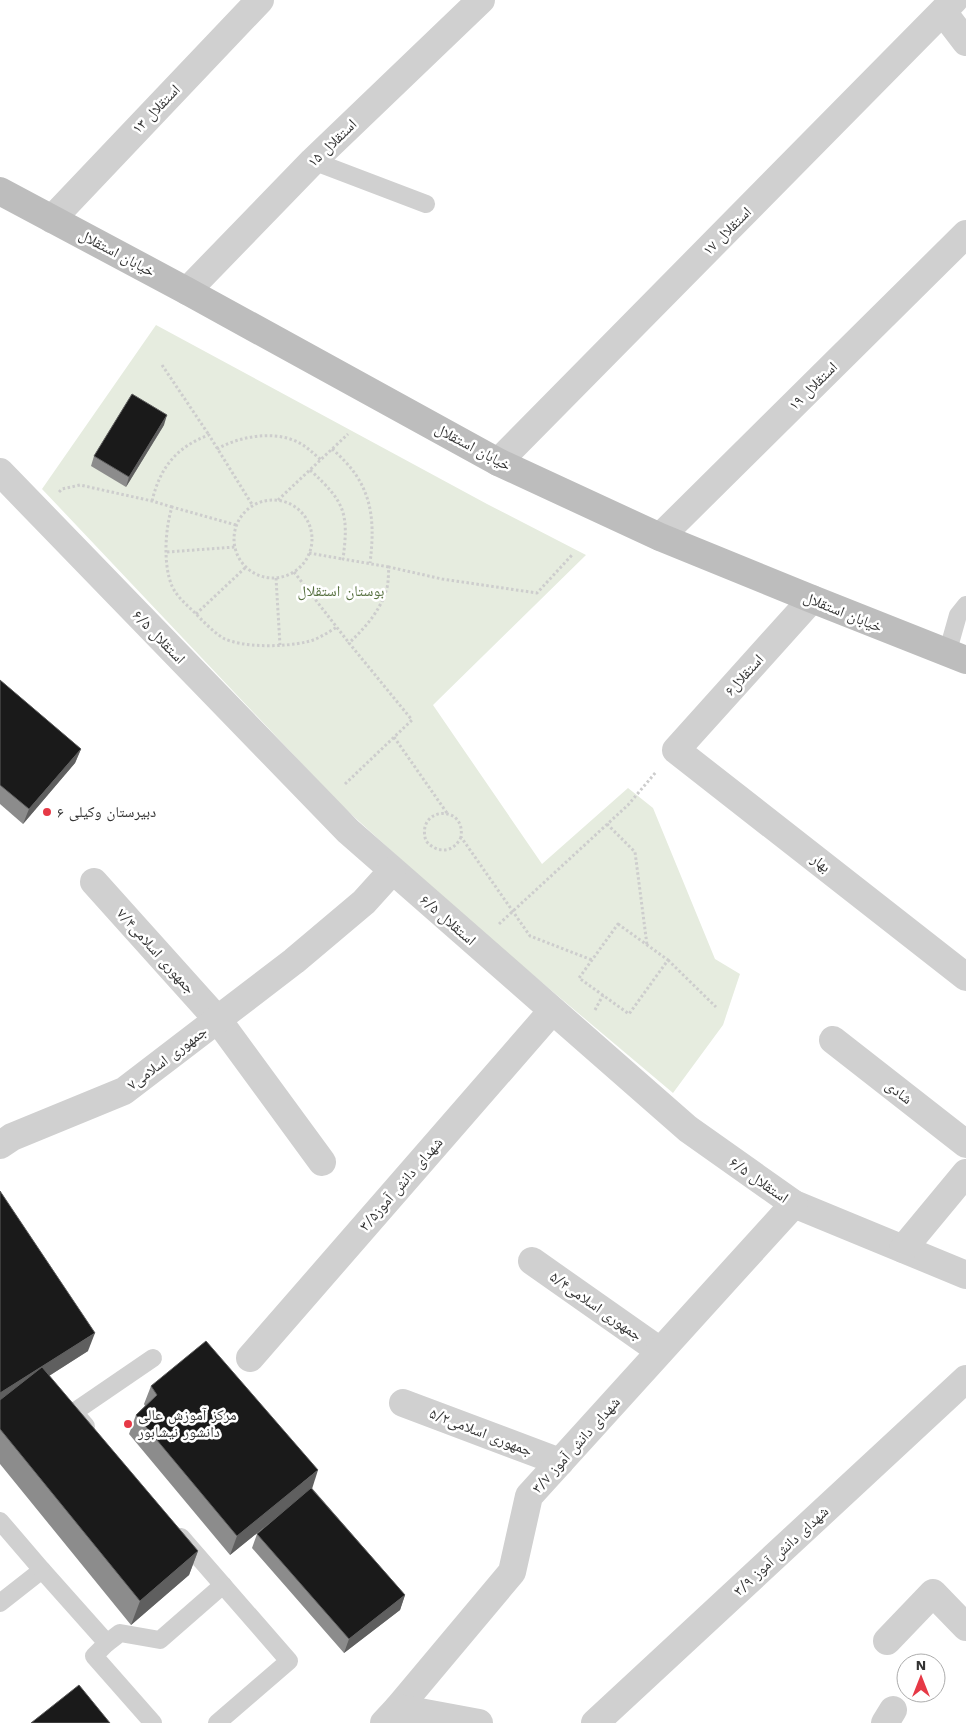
<svg xmlns="http://www.w3.org/2000/svg" width="966" height="1723" viewBox="0 0 966 1723" font-family="'Work Sans','Noto Naskh Arabic',sans-serif">
<style>
.green{fill:#e6ecdf}
.lines{fill:none;stroke-linecap:round;stroke-linejoin:round}
.path{stroke:#cdcdcd;stroke-width:3;stroke-dasharray:2.5 2.5;stroke-linecap:butt}
.lane{stroke:#d0d0d0;stroke-width:18}
.street{stroke:#d0d0d0;stroke-width:28}
.secondary{stroke:#bdbdbd;stroke-width:28}
.wall{fill:#8c8c8c}
.shaded-wall{fill:#5f5f5f}
.building{fill:#1a1a1a;stroke:#5f5f5f}
.poi-dot{fill:#e63946;stroke:#fff;stroke-width:2}
.labels{text-anchor:middle;dominant-baseline:central;stroke-width:5;stroke-linejoin:round;paint-order:stroke}
.street-label{font-size:15px;fill:#333;stroke:#fff}
.park-label{font-size:15px;fill:#56703f;stroke:#fff}
.poi-label{font-size:15px;fill:#333;stroke:#fff;text-anchor:start}
</style>
<rect width="100%" height="100%" fill="#fff"/>
<path class="green" d="M156,325L487,504L586,555L433,705L542,864L628,788L653,808L715,959L740,974L723,1025L673,1093L463,916L340,804L42,489Z"/>
<g class="lines">
<g class="path">
<path d="M162,365L209,435"/>
<path d="M217,449C238,437 270,431 293,440C304,444 312,452 321,460"/>
<path d="M332,449C371,482 376,515 370,563"/>
<path d="M310,470C345,502 349,513 343,559L389,567"/>
<path d="M59,492L62,489L80,485L152,501L172,507"/>
<path d="M278,500L348,434"/>
<circle cx="273" cy="539" r="39"/>
<path d="M152,501C160,468 176,447 209,435L253,506"/>
<path d="M236,525L172,507C165,529 163,565 172,586C177,597 186,604 194,612C203,621 212,631 223,638C242,648 285,647 306,642C317,640 327,633 337,627"/>
<path d="M167,552L235,547"/>
<path d="M309,553L343,559"/>
<path d="M294,572L349,643"/>
<path d="M276,578L280,645"/>
<path d="M196,614L246,567"/>
<path d="M394,737L447,813"/>
<path d="M345,784L412,720L349,643C364,629 380,611 386,591C389,583 388,574 389,567L442,579L537,593L572,555"/>
<path d="M607,824L635,852L647,945"/>
<path d="M461,837C454,853 437,854 426,841C415,807 466,803 461,837L530,936L592,960"/>
<path d="M499,924L628,805L656,772"/>
<path d="M618,924L668,960L629,1014L579,978Z"/>
<path d="M668,960L716,1007"/>
<path d="M595,1010L603,995"/>
</g>
<g class="lane">
<path d="M313,161L426,204"/>
<path d="M947,654L958,615L966,605"/>
<path d="M86,1426L74,1412L153,1358"/>
<path d="M0,1521L42,1570L0,1603"/>
<path d="M181,1537L289,1661L217,1723"/>
<path d="M42,1570L107,1643L94,1656L153,1723"/>
<path d="M107,1643L120,1633L160,1640L223,1585"/>
</g>
<g class="street">
<path d="M943,12L966,42"/>
<path d="M52,219L260,0"/>
<path d="M187,291L313,161L481,0"/>
<path d="M498,462L954,0"/>
<path d="M0,472L348,831L688,1129L794,1204L966,1275"/>
<path d="M660,537L966,234"/>
<path d="M812,599L676,750L966,977"/>
<path d="M94,882L218,1020L322,1162"/>
<path d="M833,1040L966,1144"/>
<path d="M0,1145L12,1137L124,1091L294,961L364,902L392,871"/>
<path d="M903,1249L966,1173"/>
<path d="M532,1261L660,1351"/>
<path d="M250,1358L552,1011"/>
<path d="M403,1403L560,1462"/>
<path d="M887,1641L933,1593L966,1627"/>
<path d="M398,1708L512,1572L529,1496L794,1204"/>
<path d="M384,1723L398,1708L479,1723"/>
<path d="M595,1723L966,1379"/>
<path d="M885,1723L893,1710"/>
</g>
<path class="secondary" d="M0,191L187,291L498,462L660,537L812,599L966,660"/>
</g>
<g class="wall">
<path d="M164,425L126,487L91,466L94,456Z"/>
<path d="M0,680L81,749L75,763L23,824L0,804Z"/>
<path d="M0,1191L88,1351L49,1376L198,1551L189,1575L131,1625L0,1464Z"/>
<path d="M151,1386L312,1488L405,1595L400,1610L344,1653L252,1548L257,1534L284,1511L230,1555L129,1434L136,1415L145,1406L144,1404Z"/>
</g>
<g class="shaded-wall">
<path d="M167,415L164,425L126,487L129,477Z"/>
<path d="M81,749L75,763L23,824L29,809Z"/>
<path d="M95,1333L88,1351L0,1407V1393Z"/>
<path d="M318,1470L312,1489L230,1555L237,1536Z"/>
<path d="M198,1551L189,1575L131,1625L140,1601Z"/>
<path d="M405,1595L400,1610L344,1653L349,1639Z"/>
</g>
<g class="building">
<path d="M132,394L167,415L129,477L94,456Z"/>
<path d="M0,680L81,749L29,809L0,785Z"/>
<path d="M0,1191L95,1333L0,1393Z"/>
<path d="M206,1341L318,1470L237,1536L136,1415L157,1395L151,1386Z"/>
<path d="M42,1367L198,1551L140,1601L0,1429V1400Z"/>
<path d="M311,1488L405,1595L349,1639L257,1534Z"/>
<path d="M79,1685L110,1723H31Z"/>
</g>
<g class="poi-dot">
<circle cx="47" cy="812" r="5"/>
<circle cx="128" cy="1424" r="5"/>
</g>
<g class="labels">
<g class="street-label">
<text transform="translate(156 109) rotate(-46)">استقلال ۱۳</text>
<text transform="translate(332 143) rotate(-44)">استقلال ۱۵</text>
<text transform="translate(727 231) rotate(-45)">استقلال ۱۷</text>
<text transform="translate(117 253) rotate(28)">خیابان استقلال</text>
<text transform="translate(813 386) rotate(-45)">استقلال ۱۹</text>
<text transform="translate(473 447) rotate(28)">خیابان استقلال</text>
<text transform="translate(843 612) rotate(22)">خیابان استقلال</text>
<text transform="translate(159 637) rotate(46)">استقلال ۶/۵</text>
<text transform="translate(744 675) rotate(-48)">استقلال۶</text>
<text transform="translate(821 863) rotate(38)">بهار</text>
<text transform="translate(448 920) rotate(41)">استقلال ۶/۵</text>
<text transform="translate(156 951) rotate(48)">جمهوری اسلامی۷/۴</text>
<text transform="translate(167 1058) rotate(-37)">جمهوری اسلامی۷</text>
<text transform="translate(899 1092) rotate(38)">شادی</text>
<text transform="translate(759 1180) rotate(35)">استقلال ۶/۵</text>
<text transform="translate(401 1184) rotate(-49)">شهدای دانش آموز۳/۵</text>
<text transform="translate(596 1306) rotate(35)">جمهوری اسلامی۵/۴</text>
<text transform="translate(481 1432) rotate(21)">جمهوری اسلامی۵/۲</text>
<text transform="translate(576 1445) rotate(-48)">شهدای دانش آموز ۳/۷</text>
<text transform="translate(781 1551) rotate(-43)">شهدای دانش آموز ۳/۹</text>
</g>
<g class="park-label">
<text x="341" y="591">بوستان استقلال</text>
</g>
<g class="poi-label">
<text x="57" y="812">دبیرستان وکیلی ۶</text>
<text x="138" y="1415">مرکز آموزش عالی<tspan x="138" dy="17">دانشور نیشابور</tspan></text>
</g>
</g>
<g transform="translate(921 1678)"><circle r="24" fill="#ffffff" stroke="#adadad"/>
<path d="M0-4L9 19L0 12L-9 19Z" fill="#e63946"/>
<text y="-8" font-size="14" font-weight="bold" text-anchor="middle" fill="#333333">N</text>
</g>
</svg>
